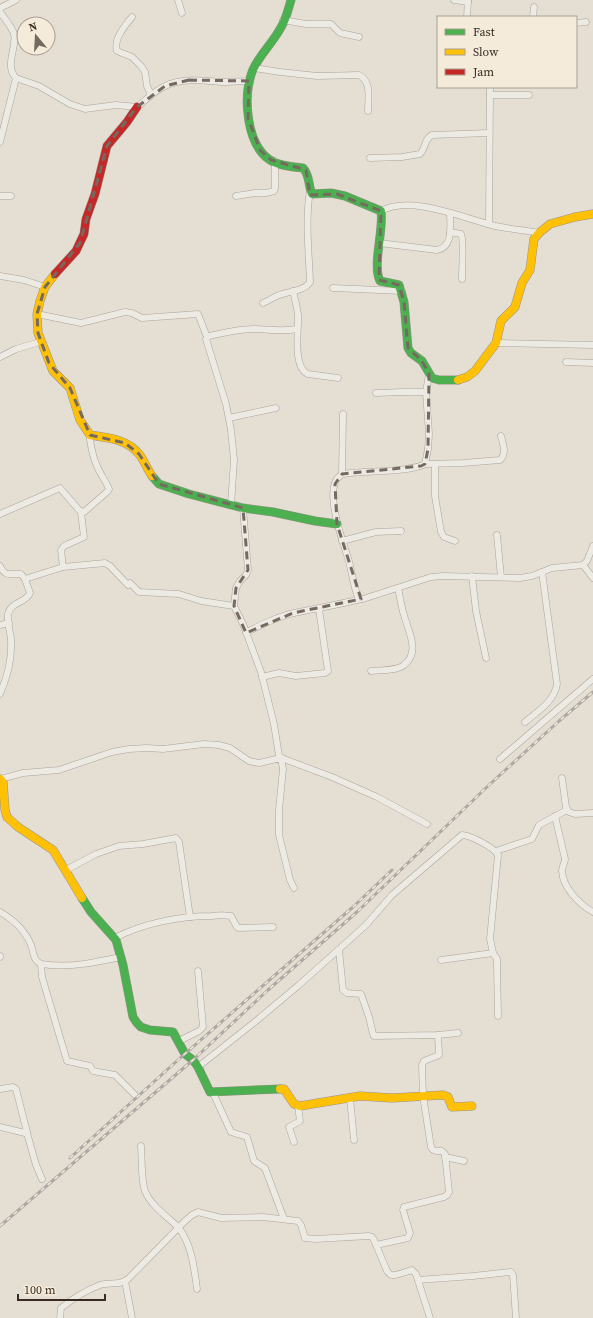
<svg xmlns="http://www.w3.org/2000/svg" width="593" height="1318" viewBox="0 0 593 1318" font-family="'Source Serif 4',serif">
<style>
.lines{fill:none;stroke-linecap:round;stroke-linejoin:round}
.street-casing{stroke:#aaa49b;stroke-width:7}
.fast-casing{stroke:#9a938b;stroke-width:9}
.slow-casing{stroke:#9a938b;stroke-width:9}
.jam-casing{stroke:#9a938b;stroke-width:9}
.street{stroke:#edeae3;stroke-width:6}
.fast{stroke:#4caf50;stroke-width:8}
.slow{stroke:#ffc107;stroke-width:8}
.jam{stroke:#c62828;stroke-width:8}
.rail-casing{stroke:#ada8a3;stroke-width:3}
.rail{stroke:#f4ebda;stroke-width:1.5;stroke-dasharray:4.5;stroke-linecap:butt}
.marked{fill:none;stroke:#766a60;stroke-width:3;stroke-dasharray:8 5;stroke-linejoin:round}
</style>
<rect width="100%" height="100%" fill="#e4ded3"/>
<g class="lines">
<defs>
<g id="street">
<path d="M178,0L182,13"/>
<path d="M454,0L468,2"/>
<path d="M0,8L16,0"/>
<path d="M0,12C4,18 12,27 14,34C17,48 4,66 16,78L39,86L70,104L85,109L116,105L137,107C146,100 154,91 165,86C184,77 203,81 224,82C232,82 240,81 249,81"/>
<path d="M132,17C125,26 113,39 117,51L132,57L141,66L145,72L147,86L151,95"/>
<path d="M467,17L468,0"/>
<path d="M533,17L534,7"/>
<path d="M283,20L306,24H331L340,33L359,37"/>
<path d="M576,23L586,22"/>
<path d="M254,68L280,72L317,76L359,75C372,82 368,98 368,111"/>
<path d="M490,95H529"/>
<path d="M0,142L16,78"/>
<path d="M370,158L402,157L420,154C426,148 424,139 432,135L489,133"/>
<path d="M0,196H11"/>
<path d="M236,196L255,193H266L274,191L275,188V161"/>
<path d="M381,211C410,195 461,217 491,225C507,229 523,230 539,233"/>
<path d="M489,224L490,87"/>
<path d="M450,232L461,234C464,238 462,271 462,279"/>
<path d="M379,243L437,250C454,247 450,225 450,213"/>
<path d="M0,276L24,280L45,287"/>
<path d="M333,288L402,291"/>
<path d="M293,291C295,299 297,307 298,315C299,329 292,367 308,374L338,378"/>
<path d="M263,303C268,301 272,298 277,296C287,291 304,292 310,282C309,254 305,218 310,191"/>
<path d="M37,314L81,323L125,312L132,313L142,318L198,314L207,337"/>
<path d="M496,343L593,345"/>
<path d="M0,357L16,349L40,342"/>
<path d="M566,362L593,363"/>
<path d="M429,374L426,392L429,434L428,449L425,464C409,472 369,471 350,473C347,473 344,474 341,475C322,487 343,542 348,558C352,571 353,585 358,597L363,599L431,577L443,576L520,578L532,576L552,568L583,565L587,561L593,546"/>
<path d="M376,393L404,392H426"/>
<path d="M229,418L276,408"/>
<path d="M425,464L463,463L500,460C507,454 503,444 501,436"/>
<path d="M435,464V496L441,532L444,537L455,541"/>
<path d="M342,474L343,414"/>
<path d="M231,505L234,460L231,430L226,404L206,339L209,336C222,333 240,329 253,329C269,329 281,332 297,329"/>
<path d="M243,508L248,570L246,575L240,581L236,588L234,606L243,624L261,672L274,724L279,756L284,759L332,777L377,797L427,824"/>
<path d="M0,514L60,488L79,510L84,512L108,491L109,489C106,481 100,474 97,466C92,456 91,445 89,434"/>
<path d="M497,535L501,577"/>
<path d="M342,541L376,532L401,531"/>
<path d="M583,565L593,578"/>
<path d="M0,566C6,578 10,573 21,574L25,579L30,593C25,604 11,601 8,614C7,621 10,631 11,639C12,660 8,674 0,694"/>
<path d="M63,567L61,550L64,546L84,537L81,512"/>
<path d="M472,576L476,611L486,658"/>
<path d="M25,579L63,567L105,563L110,566L128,585"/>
<path d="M130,583L139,592L179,594L201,601L234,606"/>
<path d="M0,625L9,623"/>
<path d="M246,633C259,625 280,616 294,613C316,608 338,605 361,599"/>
<path d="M371,671C380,670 397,671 404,665C421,652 408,631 404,615C401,606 400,597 398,588"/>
<path d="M262,677L279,673L296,676L325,673L328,671L319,609"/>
<path d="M525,722C538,711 554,702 557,684L542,572"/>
<path d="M500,759L593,679"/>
<path d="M562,778L566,807L569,812L575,814L593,813"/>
<path d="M0,779L23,773L59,770L112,752L129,749L147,748L163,749L204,744L219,745L230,748L249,761L259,763L281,758L283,769L279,810V835L290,880L294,888"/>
<path d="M555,816L565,859C565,863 562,866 562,871C563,888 579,904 593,912"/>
<path d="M496,851L532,839L539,825L567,810"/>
<path d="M66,870L96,854L119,846L143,844L176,838L179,842L190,917"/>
<path d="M0,912C14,920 25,930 31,945C33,950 33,956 36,960C39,965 45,964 50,965C75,967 97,962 121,957"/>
<path d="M115,938C143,923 181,916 212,916C218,915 225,915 231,916L237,927L239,928L273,927"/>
<path d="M339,950L343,990L347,993L361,994L369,1017L373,1034L374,1036L438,1035L458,1033"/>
<path d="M0,956V957"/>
<path d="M441,960L493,953"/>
<path d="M41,964L42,977L67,1061L90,1066L93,1071L115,1075L135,1095"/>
<path d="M179,1041L199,1031L203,1027L198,971"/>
<path d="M198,1067L256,1021L299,985L366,925L392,895L462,835C470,835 495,848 498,855L490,939L493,953L497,959V964L498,1016"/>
<path d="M0,1089L13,1087L16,1089L27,1132L25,1133L0,1127"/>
<path d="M213,1093L231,1132L247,1137L254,1161L265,1168L284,1219"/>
<path d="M350,1098L354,1140"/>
<path d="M27,1133L36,1165L42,1179"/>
<path d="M294,1142L289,1127L300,1121L298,1106"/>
<path d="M141,1146C142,1158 141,1180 145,1191C151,1206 168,1217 179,1228C192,1246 194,1267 197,1289"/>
<path d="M445,1157L464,1161"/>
<path d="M376,1245L408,1238L410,1233L403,1210L404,1207L444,1197L447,1195L449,1192L445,1154L442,1151C438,1151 433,1152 431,1147L423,1096L422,1065L424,1061L439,1055L438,1035"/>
<path d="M418,1280L473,1276L511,1272L513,1275L516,1318"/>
<path d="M125,1281L132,1318"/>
<path d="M60,1318L61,1308C72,1299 87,1290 100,1285C110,1282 120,1286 128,1279L185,1221L192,1215L198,1212L221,1218L263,1217L298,1221L301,1225L305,1238L315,1239L369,1236L372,1237L374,1240L387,1271C388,1272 390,1275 392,1275C395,1276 408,1271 412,1270L416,1274L430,1318"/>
</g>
<g id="fast">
<path d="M291,0C288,10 286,20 280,29C272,44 258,56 252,72C243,97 246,144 270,160C279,166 293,167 303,168C310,175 308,185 312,194L331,193L345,196L381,211C384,230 372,265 380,281L399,285L404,302L408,348L411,353L422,361L432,378L439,380H458"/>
<path d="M152,476L159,484L189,494L243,508L273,512L315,521L337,524"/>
<path d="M82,898L91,912L116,940L123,965L133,1017L137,1023L141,1027L150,1030L173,1032L185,1054L193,1060L198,1067L210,1092L280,1089"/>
</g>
<g id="slow">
<path d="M55,274L45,287L40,301L37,314L38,333L53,371L70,388L80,420L90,435C108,438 127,439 139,454C144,460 147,469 152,476"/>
<path d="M458,380L467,377L475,371L496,343L501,321L515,307L522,283L530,270L534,239L539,233L550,224L575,217L593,214"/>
<path d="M0,779L3,782L5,810L7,817L18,827L53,850L82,898"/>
<path d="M280,1089H284L294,1104L300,1106L360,1096L392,1098L443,1095L448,1097L452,1107L472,1106"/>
</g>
<path id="jam" d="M55,274L76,251L84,234L86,219L95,194L107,146L127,122L137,107"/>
</defs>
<use href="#street" class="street-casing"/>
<use href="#fast" class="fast-casing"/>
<use href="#slow" class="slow-casing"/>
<use href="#jam" class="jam-casing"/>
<use href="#street" class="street"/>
<use href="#fast" class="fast"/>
<use href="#slow" class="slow"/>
<use href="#jam" class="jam"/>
<defs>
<g id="rail">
<path d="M70,1158L179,1059L353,907L392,870"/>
<path d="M0,1226L193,1060L268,990L357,912L489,785L559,721L593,692"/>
</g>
</defs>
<use href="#rail" class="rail-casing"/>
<use href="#rail" class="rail"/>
</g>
<path class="marked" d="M189,80L249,81L248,118L260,150L271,160L306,170L310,195L337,194L381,211L379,280L399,285L404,302L408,348L422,361L429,374L428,449L425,464L421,466L342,474L335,484L337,524L361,599L293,613L246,633L234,606L236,588L248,570L243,508L159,484L139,454L125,443L90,435L70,388L49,363L38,333L37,314L45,287L80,243L107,146L137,107L165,86Z"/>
<rect x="437" y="16" width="140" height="72" fill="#f4ebda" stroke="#aa9f90"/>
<rect x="445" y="29" width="20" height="6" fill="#4caf50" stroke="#aa9f90"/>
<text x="473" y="36" font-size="12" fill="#3a2c22">Fast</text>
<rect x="445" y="49" width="20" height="6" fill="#ffc107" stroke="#aa9f90"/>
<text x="473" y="56" font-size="12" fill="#3a2c22">Slow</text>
<rect x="445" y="69" width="20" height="6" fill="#c62828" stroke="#aa9f90"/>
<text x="473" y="76" font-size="12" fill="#3a2c22">Jam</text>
<g transform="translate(36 36) rotate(342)"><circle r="19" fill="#f4ebda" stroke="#aa9f90"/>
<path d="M0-3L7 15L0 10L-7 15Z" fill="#766a60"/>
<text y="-6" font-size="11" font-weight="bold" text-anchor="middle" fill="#3a2c22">N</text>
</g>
<path d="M18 1294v6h87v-6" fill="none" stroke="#3a2c22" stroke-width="2"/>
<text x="24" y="1294" font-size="12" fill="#3a2c22" stroke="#f4ebda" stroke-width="3" paint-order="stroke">100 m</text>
</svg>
